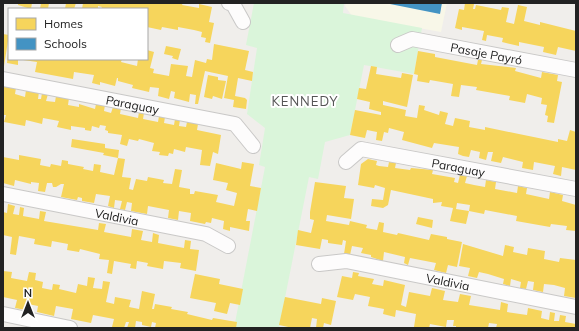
<svg xmlns="http://www.w3.org/2000/svg" width="579" height="331" viewBox="0 0 579 331" font-family="Mulish,sans-serif">
<style>
.education{fill:#f8f7e8}
.park{fill:#daf5da}
.homes{fill:#f6d55c;fill-rule:evenodd}
.schools{fill:#4393c3}
.lines{fill:none;stroke-linecap:round;stroke-linejoin:round}
.minor-casing{stroke:#c9c8c7;stroke-width:16}
.minor{stroke:#fdfcfc;stroke-width:14}
.labels{text-anchor:middle;dominant-baseline:central;stroke-width:4;stroke-linejoin:round;paint-order:stroke}
.street-label{font-size:12px;fill:#222;stroke:#fff}
.neighbourhood-label{font-size:13px;letter-spacing:1px;fill:#555;stroke:#fff}
</style>
<rect width="100%" height="100%" fill="#f0eeeb"/>
<path class="education" d="M346,3H447L441,32L352,16L345,6Z"/>
<path class="park" d="M254,3H344L343,13L422,28L414,74L364,65L350,135L325,142L318,179L309,177L279,328H234L265,167L259,165L265,128L247,114L257,48L246,45Z"/>
<g class="homes">
<path d="M18,3H32L31,9L18,5Z"/>
<path d="M41,3H49L48,9H40Z"/>
<path d="M66,3H76L74,9H65Z"/>
<path d="M83,3H183L182,5L199,8V4L212,7L209,22L214,23L210,43L205,42L206,38L201,37L202,32L194,30L178,27V30L162,27L161,30L147,27V9H101L102,7L98,6V9H82Z"/>
<path d="M465,3L474,4L473,9H475L476,5L501,10L502,7L509,8L506,22L514,24L518,5L527,7L524,21L540,25V22L576,31V51L558,47L556,55L543,52L544,47L519,42V46L502,42L503,38L487,35L486,41L482,40L484,31L462,27V30L455,28L459,9L464,10Z"/>
<path d="M3,34L9,35L4,66L3,65Z"/>
<path d="M214,44L249,51L245,70L253,72L252,81L238,78L235,96L245,98L247,100L246,109L233,107L234,100L224,98L228,76L205,71L198,104H195L196,95L190,94L189,102L174,98L175,92L171,91L169,99L158,96L159,88L150,87L149,92L132,88L133,85L118,81V78H117L115,86L100,82V85L92,83L94,75L74,72L73,79L35,72L37,62L23,60L122,59L121,62L137,66L138,59H147V50L154,52L150,68L154,69L153,73L169,76L171,64L188,66L186,76L192,77L195,60L206,63L207,59L212,60Z"/>
<path d="M166,46L181,49L178,60L172,58L173,56L164,54Z"/>
<path d="M418,51L435,54V57L477,65L478,60H482L481,64L516,68L515,71L541,78L542,72L558,75L557,81L562,82L554,123L547,122L548,116L545,115L547,105L541,104L542,98L527,94L525,103L509,100L510,96L476,90L477,87L461,85L459,97L451,96L453,84L430,80L429,83L417,81L418,75L414,74Z"/>
<path d="M8,53L9,59H18V65L7,63Z"/>
<path d="M371,66L377,67L376,74L401,78L402,73L413,75L407,107L383,101V105L406,110L405,116L417,118L419,105L425,106L424,110L439,115L440,111L448,113L445,124L453,126L455,118L470,121L469,127L485,130V127L558,142V139L567,141L570,130L576,132V170L562,167L561,176L553,174L555,166L534,162L533,170L522,168L523,162L503,157L501,163L491,161L493,152H488L486,160L479,158L480,152L471,150L469,157L463,156L458,154L459,147L434,143L432,148L402,140L404,132L389,128L388,133L384,132L382,141L376,140L377,132L367,130L365,138L350,135L355,110L381,115V112L369,109L370,102L357,99L359,88L366,89Z"/>
<path d="M208,75L218,77V80L226,81L222,99L213,96L212,99L204,97Z"/>
<path d="M3,85L16,88L15,94L25,97L26,90L39,92L38,99H41L42,93L48,94L46,101L55,102L56,96L69,98L68,105L79,107V104L95,109L96,104L105,105L104,111L111,113L113,107L121,108L120,114L138,118L139,112L144,113L143,119L158,122L159,116L165,117L164,123L174,125L175,119L180,120L179,126L186,127L187,122L198,124L197,130L221,135L218,154L213,152L210,166L200,165L202,150L186,147L185,152L174,149L173,154L169,153L168,156L159,155L160,152L152,151L154,143L139,139L138,141L129,139L127,146L120,144L122,135L108,133V131L105,130L106,126L100,125L99,128L92,126L91,131L85,130V128L71,126V130L57,127L59,121L43,118L42,124L26,120L25,126L4,122L6,115H3Z"/>
<path d="M72,139L105,144V148L119,150L118,158L103,155L104,153L71,147Z"/>
<path d="M19,155L41,159L40,165L50,167L51,164L61,166L62,160L68,161V164L84,167L83,169L93,171L94,164L101,165L100,172L114,175L118,158L125,159L122,177L131,178L129,189L133,190L136,179L147,181L148,177L164,180L163,183L172,184L175,169L182,170L179,187L190,189V194H194L195,191L218,195L216,202L234,206L237,193L226,190L228,183L213,180L216,163L241,169L242,162L254,164L250,186L261,188L257,211L248,209L246,221H250L249,231L230,227V231L223,229L224,221L212,218L211,223L206,222L205,224L190,221L191,213L179,211L178,220L168,218L169,210L148,206L147,214L131,211L132,203L127,202L125,210L120,209L122,201L115,200L114,208L108,206L110,196L96,194L94,203L82,201V198L78,197L77,200L61,197L64,184H61L56,187H53L52,183H47L45,192L38,191L39,183L31,182V184L15,180L14,186L3,183V157L19,160Z"/>
<path d="M368,159L377,161L376,165L379,166L388,167L389,162L396,163L395,168L410,170L411,168L433,170L432,174L455,178L454,182L458,183L460,175L467,176L465,183L474,185L485,187L486,180L496,182L495,189L517,193L518,186L527,188L526,194L549,199L550,192L563,195L562,201L576,205V231L566,230L567,226L551,224L550,227L516,221L517,216L485,210L484,214L469,211L466,224L450,221L453,208L441,206L442,202L433,203V199L391,190L388,205L383,208L371,206L372,199L383,200L385,188L375,185L374,188L358,185L361,164ZM457,203L470,205L469,211L456,209Z"/>
<path d="M315,182L346,186L344,198L354,199L351,219L327,215L326,221L349,225L350,221L367,225L366,228L377,230L379,222L384,223L383,232L397,235L398,233L429,240L431,234L447,237V239L462,242L457,267L448,265L446,273L434,270L436,263L410,258L408,265L404,263L405,257L384,252L383,261L371,257V255L361,253L363,248L352,246L350,255L344,254L346,241L343,240L342,245L328,243V240L322,239L320,249L296,245L298,230L311,233L314,220L310,219V212Z"/>
<path d="M8,204L15,206L13,214L19,215L20,207L24,208L23,216L39,219L40,211L46,212L44,221L98,230L99,223L106,224L104,232L131,237L132,229L143,231L141,240L152,242L153,233L159,235L158,243L184,248L185,240L191,241L190,249L199,250L196,271L180,268L181,263L164,261L163,269L147,266L148,263L137,261L136,269L130,268L131,264L114,261L112,274L107,273L109,260L99,259L100,254L80,249L79,252L67,250L68,244L52,241L51,247L34,244L35,239L19,236L16,255L10,254L12,237L3,235V212L7,213Z"/>
<path d="M418,217L433,220L432,228L416,224Z"/>
<path d="M463,244L503,256L505,245L514,247L513,252L527,255L528,248L545,251L544,259L559,262L560,258L576,260V298L564,296L565,288L554,285L544,284L543,292L533,290L534,282L528,281L526,289L520,288L521,282L511,279L510,286L503,284L504,279L488,274L479,272L477,278L468,276L470,268L459,266Z"/>
<path d="M3,271L12,272L11,278L27,281L29,272L36,273L35,280L43,282L42,288L52,290L53,284L60,285L59,289L76,293L78,284L87,286L88,277L95,278L93,288L102,289L103,281L110,282L106,302L114,304L115,297L131,300L129,307L139,309L142,291L155,294L152,309H154L155,304L172,307L171,309L188,312L187,314L212,320L213,318L237,322L236,328H155L156,323L152,322L151,327L142,325V322L136,321L135,328H127L129,322H126L124,328H117L112,327L114,319L93,315L91,323L71,319L73,309L56,306L54,316L37,312L38,306L28,304L26,310L15,308L17,300L3,297Z"/>
<path d="M353,272L359,273L358,276L374,279L372,284L383,286L384,280L405,285L401,305L406,307L409,292L430,296L432,288L445,291L443,300L458,302L460,294L471,296L469,305L500,310L501,302L508,304L507,312L527,315L528,308L542,311L541,318L549,320L550,312L555,313L554,321H559L560,315L566,316L565,322L576,324V328H496L497,324L489,323L488,328H456V326H453L454,320H447L446,327L430,324L429,328L414,327L416,314L396,310L395,317L383,314L384,309L368,306L370,297L355,294L353,300L337,297L342,276L352,278Z"/>
<path d="M195,274L220,279L219,284L243,289L240,305L230,303L227,314L214,311L216,303L190,298Z"/>
<path d="M285,297L321,304L322,298L336,301L331,325L324,323L323,328H316L317,319L312,318L310,328H293L279,325Z"/>
</g>
<path class="schools" d="M385,3H442L440,14Z"/>
<g class="lines">
<defs>
<g id="minor">
<path d="M229,3L233,4L243,22"/>
<path id="s1" d="M398,45L412,39L576,70"/>
<path id="s2" d="M3,79L235,124L253,146"/>
<path id="s3" d="M346,162L361,149L576,189"/>
<path id="s4" d="M3,194L206,234L228,246"/>
<path id="s5" d="M319,264L346,261L576,307"/>
<path d="M3,314L70,328"/>
</g>
</defs>
<use href="#minor" class="minor-casing"/>
<use href="#minor" class="minor"/>
</g>
<g class="labels">
<g class="street-label">
<text stroke="none"><textPath href="#s1" startOffset="91">Pasaje Payró</textPath></text>
<text stroke="none"><textPath href="#s2" startOffset="132">Paraguay</textPath></text>
<text stroke="none"><textPath href="#s3" startOffset="119">Paraguay</textPath></text>
<text stroke="none"><textPath href="#s4" startOffset="116">Valdivia</textPath></text>
<text stroke="none"><textPath href="#s5" startOffset="131">Valdivia</textPath></text>
</g>
<g class="neighbourhood-label">
<text x="305" y="101">KENNEDY</text>
</g>
</g>
<rect width="579" height="331" fill="none" stroke="#222222" stroke-width="8"/>
<rect x="8" y="8" width="140" height="52" fill="#ffffff" stroke="#a7a7a7"/>
<rect x="16" y="18" width="20" height="12" fill="#f6d55c" stroke="#a7a7a7"/>
<text x="44" y="28" font-size="12" fill="#222222">Homes</text>
<rect x="16" y="38" width="20" height="12" fill="#4393c3" stroke="#a7a7a7"/>
<text x="44" y="48" font-size="12" fill="#222222">Schools</text>
<g transform="translate(28 303)" stroke="#ffffff" stroke-width="3" paint-order="stroke">
<path d="M0-3L7 15L0 10L-7 15Z" fill="#222222"/>
<text y="-6" font-size="11" font-weight="bold" text-anchor="middle" fill="#222222">N</text>
</g>
</svg>
